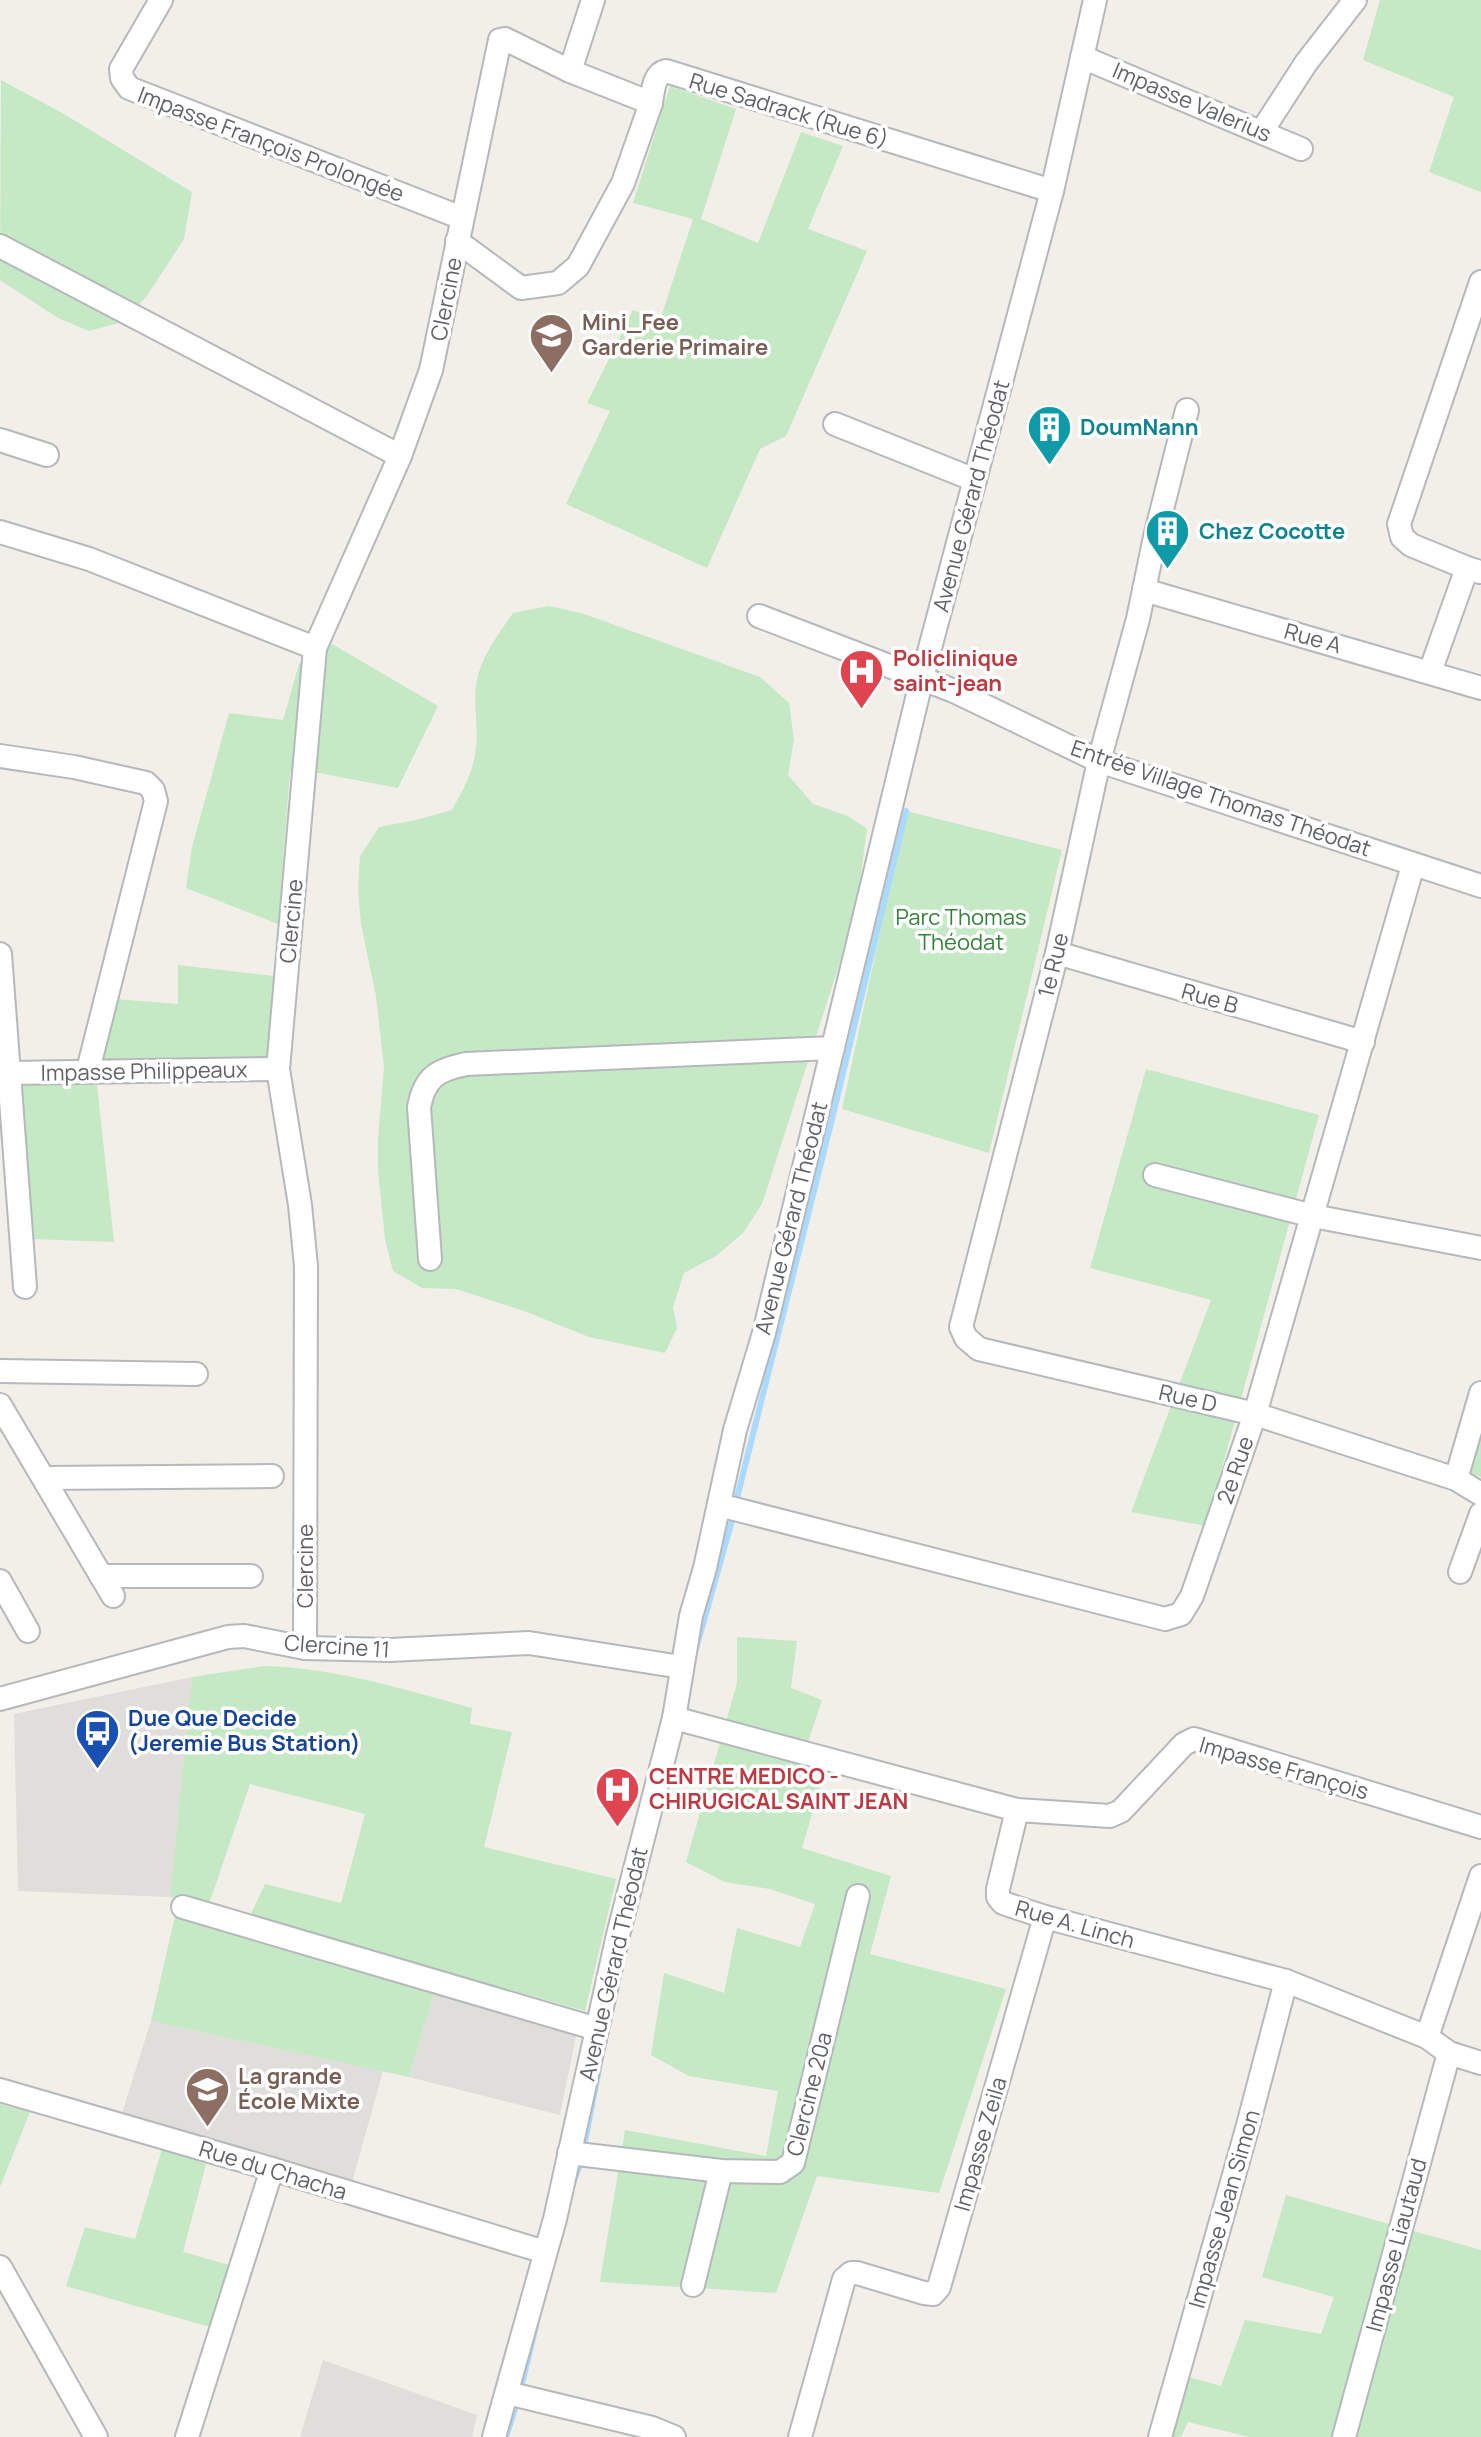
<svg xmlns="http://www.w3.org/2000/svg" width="1481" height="2437" viewBox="0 0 1481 2437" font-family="Manrope,sans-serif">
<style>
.industrial{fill:#e0deda}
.green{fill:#c5e8c5}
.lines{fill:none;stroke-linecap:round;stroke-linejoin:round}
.stream{stroke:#aadaff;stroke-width:6}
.minor-casing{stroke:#b5b8bc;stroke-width:26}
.minor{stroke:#fff;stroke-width:22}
.labels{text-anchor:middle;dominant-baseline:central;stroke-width:7;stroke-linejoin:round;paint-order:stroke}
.street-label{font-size:22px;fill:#5f6368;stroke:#fff}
.education-label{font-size:22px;font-weight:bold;fill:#785e54;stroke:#fff;text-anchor:start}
.culture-label{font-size:22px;font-weight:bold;fill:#0d838f;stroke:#fff;text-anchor:start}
.health-label{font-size:22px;font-weight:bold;fill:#be3a42;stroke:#fff;text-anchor:start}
.park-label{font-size:22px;fill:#348238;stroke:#fff}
.transit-label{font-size:22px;font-weight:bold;fill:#164399;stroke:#fff;text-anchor:start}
</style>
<rect width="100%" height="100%" fill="#f1efe8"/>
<g class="industrial">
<path d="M192,1677L170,1897L18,1891L14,1714Z"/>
<path d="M435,1989L577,2031L560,2115L409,2077Z"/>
<path d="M151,2021L383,2071L351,2186L121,2116Z"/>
<path d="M323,2360L477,2415L472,2437H300Z"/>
</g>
<g class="green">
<path d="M1380,0H1481V192L1429,172L1454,97L1363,60Z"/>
<path d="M1,80L64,114L192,192L184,239L146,297L122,322L89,331L58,318L0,280Z"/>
<path d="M670,86L736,109L701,219L758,243L801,132L843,146L808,229L867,251L786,436L760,449L707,568L566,504L610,411L587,403L633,310L660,320L693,219L633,203Z"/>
<path d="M549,606L584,614L760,677L789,703L794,740L788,775L813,804L848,816L867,829L859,889L840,962L762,1204L743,1233L716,1256L684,1273L673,1307L677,1328L665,1353L589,1337L524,1311L456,1289L422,1288L393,1271L385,1239L378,1170V1138L384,1067L376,996L361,924L358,890L360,856L379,827L416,820L452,810C463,790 474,771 476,747C479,723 471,696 479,672C486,650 500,632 513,613Z"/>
<path d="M332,644L438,706L398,788L319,773L290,772L278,924L186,888L192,847L229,713L283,720L299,664Z"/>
<path d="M906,811L1062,850L989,1153L842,1109Z"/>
<path d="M178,965L283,977L266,1061L102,1063L115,999L178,1004Z"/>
<path d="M1146,1069L1319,1115L1206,1526L1131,1512L1211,1300L1090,1268Z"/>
<path d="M96,1076L114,1242L31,1239L20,1083Z"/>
<path d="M1481,1433V1477L1470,1473Z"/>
<path d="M737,1637L797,1641L791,1688L822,1700L796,1778L821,1784L802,1848L891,1876L870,1954L1006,1989L939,2193L817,2176L776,2293L600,2282L625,2130L766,2156L778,2091L689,2076L651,2055L664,1973L724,1993L737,1928L800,1947L815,1904L770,1889L725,1882L686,1862L737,1683Z"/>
<path d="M264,1666C336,1668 403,1689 472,1708L470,1724L512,1732L484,1847L616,1879L585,2011L250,1916L265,1884L341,1903L365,1814L250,1784L209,1904L170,1897L192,1677Z"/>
<path d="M175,1916L435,1989L409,2077L151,2021Z"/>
<path d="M0,2104L30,2112L0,2187Z"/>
<path d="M162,2149L206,2164L183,2252L229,2265L210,2327L66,2286L85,2227L135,2239Z"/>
<path d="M1286,2195L1481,2250V2437H1249L1188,2422L1181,2437H1148L1170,2372L1221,2386L1245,2320L1321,2334L1334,2297L1262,2277Z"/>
</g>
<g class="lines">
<g class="stream">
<path d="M736,1502L832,1119L906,811"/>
<path d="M696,1649L733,1517"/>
<path d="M584,2147L599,2069"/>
<path d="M573,2183L579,2167"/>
<path d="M520,2392L536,2326"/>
<path d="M506,2437L516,2406"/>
</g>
<defs>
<g id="minor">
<path d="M161,0L121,69L122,78L129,88L462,218"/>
<path d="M1082,57L1301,149"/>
<path d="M570,71L593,0"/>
<path d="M1262,131L1306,63L1355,0"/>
<path d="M457,241L521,288L558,283L578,266L623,183L651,103"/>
<path d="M0,246L400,456"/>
<path d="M1187,410L1155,537L1138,619L1099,761L1057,953L961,1327L966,1338L979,1349L1255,1414L1456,1479L1481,1494"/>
<path d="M835,424L975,480"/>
<path d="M0,440L47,455"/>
<path d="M0,532L89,559L315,648"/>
<path d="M1467,568L1411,545L1402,537L1399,524L1481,282"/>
<path d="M1144,590L1481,688"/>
<path d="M759,616L954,691L1099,761L1481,886"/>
<path d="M1430,672L1467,568L1480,572"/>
<path d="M0,756L74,767L146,783L153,790L156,801L88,1070"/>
<path d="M1057,953L1363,1042"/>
<path d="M0,954L25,1287"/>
<path d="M10,1073L278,1069"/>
<path d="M1155,1175L1313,1216L1481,1248"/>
<path d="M430,1259L419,1107C425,1077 437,1070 466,1064L833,1048"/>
<path d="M0,1371L196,1374"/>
<path d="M0,1405L113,1596"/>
<path d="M44,1478L272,1476"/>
<path d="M1456,1479L1481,1393"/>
<path d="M719,1505L1165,1619L1181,1614L1192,1596L1255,1414L1413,865"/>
<path d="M1460,1572L1481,1514"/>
<path d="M101,1576H251"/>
<path d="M0,1581L28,1631"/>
<path d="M305,1648L306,1266L300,1205L278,1069L315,648L400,456L431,370L500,40L505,39L570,71L651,103C653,92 653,74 666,71L1052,191"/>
<path d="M0,1699L228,1637L244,1636L305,1648L390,1650L529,1643L681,1667"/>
<path d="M674,1718L1017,1810L998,1889V1897L1003,1903L1045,1917L1286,1981L1427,2037L1449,2053L1481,2063"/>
<path d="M1017,1810L1110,1816L1121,1811L1184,1744L1194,1739L1481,1827"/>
<path d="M183,1907L597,2029"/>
<path d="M1427,2037L1481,1876"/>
<path d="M0,2090L272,2169L545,2252"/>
<path d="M569,2153L721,2171L780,2172L793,2163L858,1896"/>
<path d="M0,2267L96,2437"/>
<path d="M693,2285L721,2171"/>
<path d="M507,2393L652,2428L674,2437"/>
<path d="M187,2437L272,2169"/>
<path d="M494,2437L555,2219L618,1935L674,1718L691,1616L705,1568L735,1430L764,1333L922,678L1052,191L1095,0"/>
<path d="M800,2437L844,2279L851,2273H857L924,2293L933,2294L939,2287L1045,1917"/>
<path d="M1160,2437L1247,2129L1286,1981"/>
<path d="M1344,2437L1449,2053"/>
</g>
</defs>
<use href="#minor" class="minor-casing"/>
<use href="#minor" class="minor"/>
</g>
<defs>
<symbol id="school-pin" viewBox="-11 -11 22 30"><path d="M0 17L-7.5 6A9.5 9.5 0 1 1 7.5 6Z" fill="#8d6e63" stroke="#fff"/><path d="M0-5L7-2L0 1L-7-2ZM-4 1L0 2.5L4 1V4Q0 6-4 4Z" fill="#fff"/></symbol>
<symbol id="building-pin" viewBox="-11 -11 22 30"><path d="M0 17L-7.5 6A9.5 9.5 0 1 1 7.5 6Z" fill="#0f9aa8" stroke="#fff"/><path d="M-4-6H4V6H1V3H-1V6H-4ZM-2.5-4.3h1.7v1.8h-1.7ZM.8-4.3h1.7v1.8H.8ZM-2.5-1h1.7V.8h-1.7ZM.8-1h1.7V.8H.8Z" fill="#fff"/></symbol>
<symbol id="hospital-pin" viewBox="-11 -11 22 30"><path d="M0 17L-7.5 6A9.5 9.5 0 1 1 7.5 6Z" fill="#e0444e" stroke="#fff"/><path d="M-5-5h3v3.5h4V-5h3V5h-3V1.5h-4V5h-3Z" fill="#fff"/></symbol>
<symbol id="bus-pin" viewBox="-11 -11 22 30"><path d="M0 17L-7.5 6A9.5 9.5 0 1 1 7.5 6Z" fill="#1a4fb4" stroke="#fff"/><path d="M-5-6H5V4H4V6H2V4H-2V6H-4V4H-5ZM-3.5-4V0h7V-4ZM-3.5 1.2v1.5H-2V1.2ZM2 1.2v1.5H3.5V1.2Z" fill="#fff"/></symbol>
</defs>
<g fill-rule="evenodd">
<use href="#school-pin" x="526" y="310" width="51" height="69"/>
<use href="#building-pin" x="1024" y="402" width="51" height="69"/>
<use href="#building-pin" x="1142" y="506" width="51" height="69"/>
<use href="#hospital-pin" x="836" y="646" width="51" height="69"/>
<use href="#bus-pin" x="72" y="1706" width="51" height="69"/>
<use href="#hospital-pin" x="592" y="1764" width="51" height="69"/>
<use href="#school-pin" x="182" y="2064" width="51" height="69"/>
</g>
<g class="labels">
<g class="street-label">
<text transform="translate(1192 102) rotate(23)">Impasse Valerius</text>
<text transform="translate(789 110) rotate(17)">Rue Sadrack (Rue 6)</text>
<text transform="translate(271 144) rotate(21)">Impasse François Prolongée</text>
<text transform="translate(446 299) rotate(-79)">Clercine</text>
<text transform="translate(971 496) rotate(-75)">Avenue Gérard Théodat</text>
<text transform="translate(1313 638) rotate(16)">Rue A</text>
<text transform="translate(1221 798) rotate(19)">Entrée Village Thomas Théodat</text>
<text transform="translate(291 921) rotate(-85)">Clercine</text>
<text transform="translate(1053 965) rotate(-76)">1e Rue</text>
<text transform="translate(1210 998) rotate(16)">Rue B</text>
<text transform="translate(144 1071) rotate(-1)">Impasse Philippeaux</text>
<text transform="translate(791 1218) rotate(-76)">Avenue Gérard Théodat</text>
<text transform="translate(1188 1398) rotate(13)">Rue D</text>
<text transform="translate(1235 1470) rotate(-71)">2e Rue</text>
<text transform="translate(305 1566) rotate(-90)">Clercine</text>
<text transform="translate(337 1646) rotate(4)">Clercine 11</text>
<text transform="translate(1284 1768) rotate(16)">Impasse François</text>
<text transform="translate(1075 1924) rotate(16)">Rue A. Linch</text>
<text transform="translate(613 1964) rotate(-77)">Avenue Gérard Théodat</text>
<text transform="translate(809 2094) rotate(-76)">Clercine 20a</text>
<text transform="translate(980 2144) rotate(-74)">Impasse Zeila</text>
<text transform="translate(273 2170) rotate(17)">Rue du Chacha</text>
<text transform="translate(1224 2209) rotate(-74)">Impasse Jean Simon</text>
<text transform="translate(1396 2245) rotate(-75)">Impasse Liautaud</text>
</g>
<g class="education-label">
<text x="582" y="322">Mini_Fee<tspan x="582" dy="25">Garderie Primaire</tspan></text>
<text x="238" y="2076">La grande<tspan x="238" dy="25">École Mixte</tspan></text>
</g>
<g class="culture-label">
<text x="1080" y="427">DoumNann</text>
<text x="1199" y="531">Chez Cocotte</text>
</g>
<g class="health-label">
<text x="893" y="658">Policlinique<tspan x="893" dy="25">saint-jean</tspan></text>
<text x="649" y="1776">CENTRE MEDICO -<tspan x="649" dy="25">CHIRUGICAL SAINT JEAN</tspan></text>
</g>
<g class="park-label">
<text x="961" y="917">Parc Thomas<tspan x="961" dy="25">Théodat</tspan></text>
</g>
<g class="transit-label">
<text x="128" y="1718">Due Que Decide<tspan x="128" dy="25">(Jeremie Bus Station)</tspan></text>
</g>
</g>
</svg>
